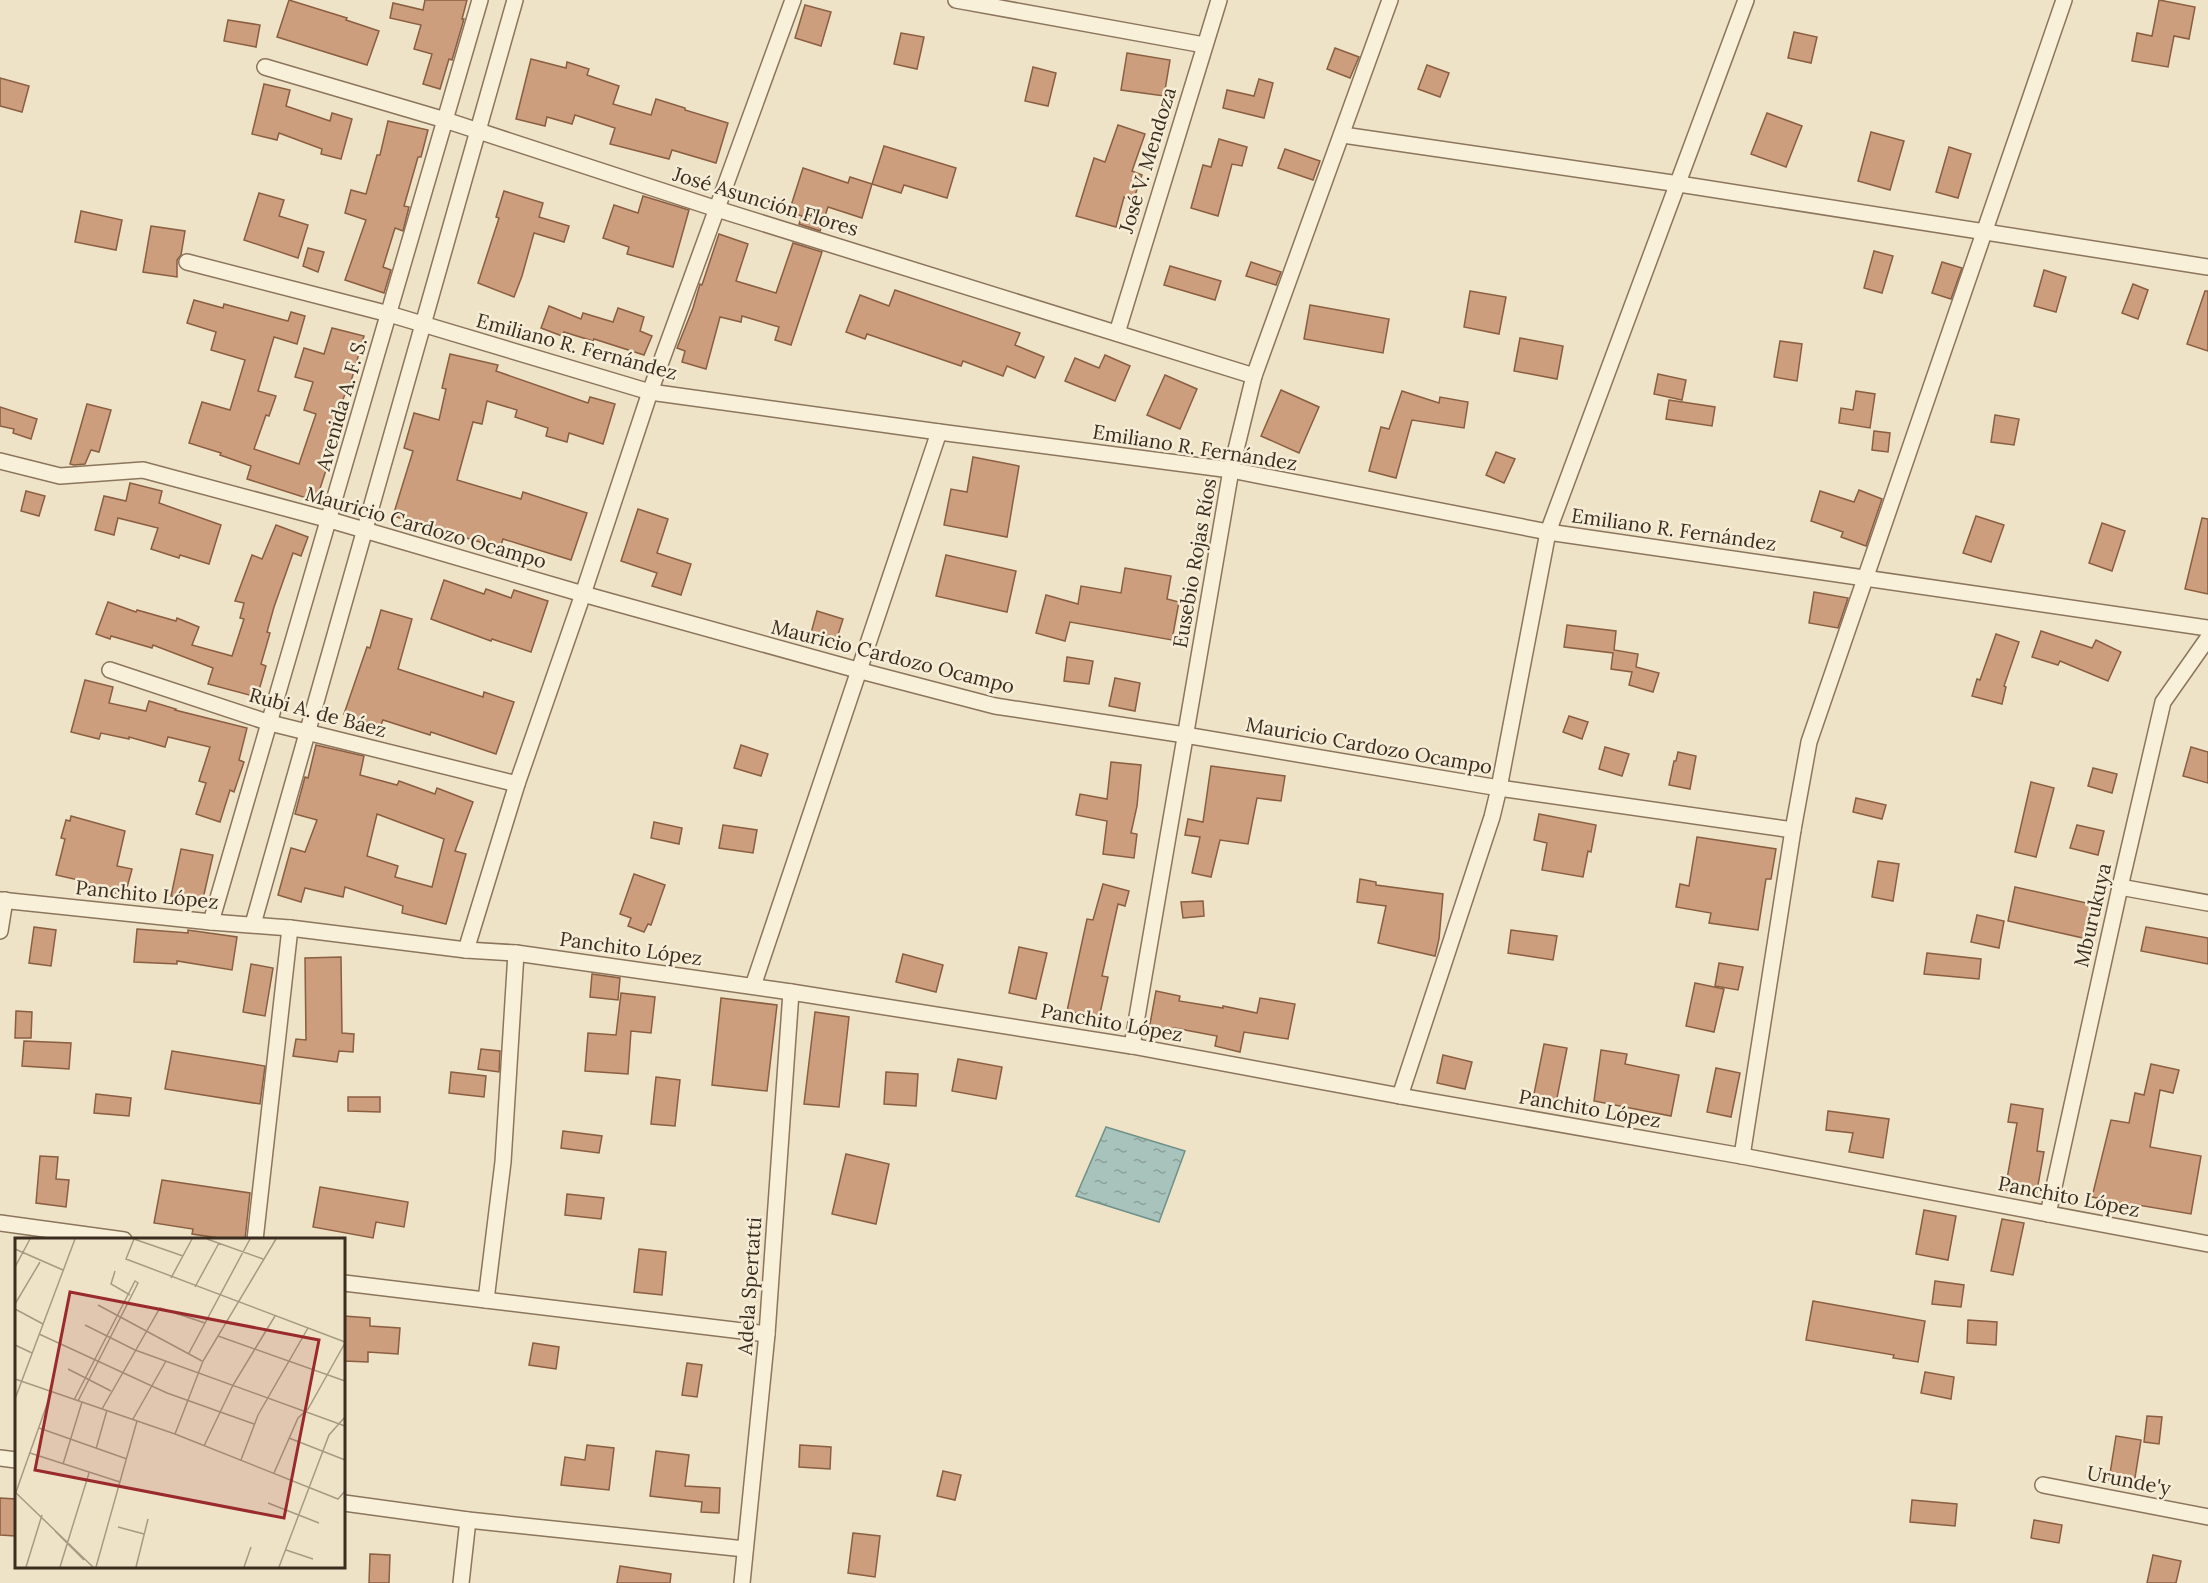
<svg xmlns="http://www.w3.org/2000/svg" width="2208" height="1583" viewBox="0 0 2208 1583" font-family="Lora,serif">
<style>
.water{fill:url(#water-ripples);stroke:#6e9189;stroke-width:1.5}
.building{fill:#cd9e7d;stroke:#8a5e41;stroke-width:1.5;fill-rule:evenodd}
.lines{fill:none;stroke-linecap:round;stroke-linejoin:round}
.street-casing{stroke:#8b755c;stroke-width:18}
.street{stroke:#f9f0da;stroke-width:15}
.labels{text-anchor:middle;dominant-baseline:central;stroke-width:5;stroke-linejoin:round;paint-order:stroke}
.street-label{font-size:20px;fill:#3b2d20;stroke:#f6edd7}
.inset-road{fill:none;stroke:#a79a84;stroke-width:1.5}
.view{fill:#9a2b2c;fill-opacity:0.15;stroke:#9a2b2c;stroke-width:3}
.inset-edge{fill:none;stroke:#3b2d20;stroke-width:3}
</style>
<defs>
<pattern id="water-ripples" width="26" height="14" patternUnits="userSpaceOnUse" patternTransform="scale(1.5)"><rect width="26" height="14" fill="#a8c3bb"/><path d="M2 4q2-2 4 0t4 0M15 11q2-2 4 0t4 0" fill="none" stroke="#8a9f98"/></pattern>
</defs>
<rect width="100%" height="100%" fill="#efe3c7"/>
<path class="water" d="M1106,1127L1185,1151L1159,1222L1076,1196Z"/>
<g class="building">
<path d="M289,0L347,18L346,20L379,31L367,65L277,37Z"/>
<path d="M425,0H467L462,19H464L452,60L449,59L440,89L423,84L432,54L414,49L421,25L390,18L393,3L423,10Z"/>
<path d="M2159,0L2195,7L2189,39L2174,36L2168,67L2132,61L2137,33L2152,36Z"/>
<path d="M805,5L831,12L821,46L795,38Z"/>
<path d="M228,20L260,25L256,47L224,41Z"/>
<path d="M1794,32L1817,37L1811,63L1788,58Z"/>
<path d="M901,33L924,37L917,69L894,64Z"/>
<path d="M1335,48L1359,57L1350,78L1327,69Z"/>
<path d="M1127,53L1170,60L1164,96L1121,90Z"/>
<path d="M531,59L566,68L567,62L589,69L587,75L619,86L613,104L651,115L656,99L685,108V110L728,123L716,163L672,150L669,159L610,144L615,128L575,115L572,124L547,117L545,126L516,119Z"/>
<path d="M1427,65L1449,73L1440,97L1418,89Z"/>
<path d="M1033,67L1056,73L1048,106L1025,101Z"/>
<path d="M0,78L29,86L22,112L0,106Z"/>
<path d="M1259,79L1273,83L1264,118L1223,108L1227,90L1254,96Z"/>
<path d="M264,84L290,90L286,106L330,121L332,113L352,119L341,159L321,154L322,149L279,133L277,140L252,134Z"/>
<path d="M1767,113L1802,126L1786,167L1751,154Z"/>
<path d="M388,121L428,130L421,157H418L404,206L409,207L403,231L395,228L383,267L391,270L384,293L345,280L366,220L345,213L351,190L366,194L377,155H380Z"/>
<path d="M1118,125L1145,134L1132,171L1142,175L1133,201L1124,197L1116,227L1076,216L1094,158L1105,162Z"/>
<path d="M1871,132L1904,141L1890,190L1858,181Z"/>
<path d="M1219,139L1247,147L1242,166L1232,164L1218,216L1191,208L1203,165L1211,167Z"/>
<path d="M884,146L956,168L947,198L904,185L901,193L872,184Z"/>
<path d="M1949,147L1971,154L1958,198L1936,192Z"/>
<path d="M1285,149L1320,161L1313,180L1278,168Z"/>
<path d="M803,168L848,183L850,177L872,184L862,218L828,207L820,231L799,224L802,216L789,212Z"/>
<path d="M504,191L543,203L539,217L569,226L564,242L534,233L522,276L514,297L478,283L499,218L496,217Z"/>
<path d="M259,193L284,200L279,216L308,225L298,258L244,240Z"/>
<path d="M643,196L689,210L673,267L627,254L629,247L603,238L614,205L638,213Z"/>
<path d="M81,211L122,220L116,250L75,242Z"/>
<path d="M151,226L185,231L181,255L177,260V277L143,272Z"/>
<path d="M719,234L748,244L736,281L776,293L793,243L822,252L791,345L775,340L779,327L742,316L741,322L720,317L706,369L682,362L685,351L677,348L693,308L700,284L702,285Z"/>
<path d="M308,248L324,252L318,272L303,266Z"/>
<path d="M1874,251L1893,256L1882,293L1864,288Z"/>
<path d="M1251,262L1281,272L1276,285L1246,276Z"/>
<path d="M1942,262L1962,268L1951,299L1932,293Z"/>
<path d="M1170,266L1221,281L1215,300L1164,285Z"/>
<path d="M2044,270L2066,277L2056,312L2034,306Z"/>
<path d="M2133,284L2148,290L2138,319L2122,313Z"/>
<path d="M895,290L1020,333L1015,345L1044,357L1035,378L1007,366L1003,376L963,361L961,366L867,334L865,339L846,332L860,295L889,306Z"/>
<path d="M1470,291L1506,297L1499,334L1464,327Z"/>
<path d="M2205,291H2208V351L2187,344Z"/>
<path d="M194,300L223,308L224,304L288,321L291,312L305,316L297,344L274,337L258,391L276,396L269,416L266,415L254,449L299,464L316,414L304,410L313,382L295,377L304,348L324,354L332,328L364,336L348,392L346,391L331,434L337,436L316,501L247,479L251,466L220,455L221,453L189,443L202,402L230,410L245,360L211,350L216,332L187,323Z"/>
<path d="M1310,305L1389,319L1383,353L1304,339Z"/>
<path d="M549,306L581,319L583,313L613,322L618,308L644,317L640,331L652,336L644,355L594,339L593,341L564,332L562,336L541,328Z"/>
<path d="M1520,338L1563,346L1557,379L1514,371Z"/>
<path d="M1780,341L1802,344L1797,381L1774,377Z"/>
<path d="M450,354L498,365L496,371L588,403L590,397L615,404L603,444L569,433L567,442L546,436L548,428L515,417L517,410L487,401L482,424L473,422L457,480L521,499L523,492L587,513L571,560L503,539L500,548L393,516L413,451L404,448L414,413L439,420L446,389L442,388Z"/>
<path d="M1105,355L1130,366L1115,401L1065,381L1075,358L1099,368Z"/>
<path d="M1658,374L1686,380L1682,400L1654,394Z"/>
<path d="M1165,375L1197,389L1180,429L1147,415Z"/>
<path d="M1281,390L1319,407L1299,453L1261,436Z"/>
<path d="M1402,391L1439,403L1440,397L1468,402L1464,428L1412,420L1396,478L1369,471L1381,427L1389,429Z"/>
<path d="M1856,391L1875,394L1870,428L1839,423L1841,408L1853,410Z"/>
<path d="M1669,400L1715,407L1712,426L1666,419Z"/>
<path d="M87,404L111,410L99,452L91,450L85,464L74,465L70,464Z"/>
<path d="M0,407L37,419L31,439L13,433L14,429L0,426Z"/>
<path d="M1995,415L2019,419L2014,445L1991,442Z"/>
<path d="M1874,431L1890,433L1888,452L1872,450Z"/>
<path d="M1496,452L1515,459L1504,483L1486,475Z"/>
<path d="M973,457L1019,466L1007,537L944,525L951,489L967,492Z"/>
<path d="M130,483L162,491L159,503L221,525L209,564L180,555L179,558L151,549L158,528L118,518L114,535L95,530L104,496L126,501Z"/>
<path d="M1859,490L1882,499L1866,546L1841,537L1843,532L1811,521L1820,491L1854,502Z"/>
<path d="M26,491L45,496L39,516L21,511Z"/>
<path d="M638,509L668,519L657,553L691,564L681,595L652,586L657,573L621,561Z"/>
<path d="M1976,516L2004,525L1991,562L1963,553Z"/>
<path d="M2202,518L2208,519V594L2185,589Z"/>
<path d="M2102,523L2125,531L2112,571L2089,563Z"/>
<path d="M276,525L308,537L301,556L293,553L274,607L267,632L270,633L261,664L266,666L257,697L208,684L213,668L153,645L152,648L111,636L110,639L96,634L108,602L136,612L137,610L176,621L177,618L199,627L192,645L232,656L244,619L240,618L244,603L235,601L252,555L262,559Z"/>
<path d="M946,555L1016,571L1007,612L936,596Z"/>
<path d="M1125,568L1171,576L1167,599L1179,602L1172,640L1070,622L1065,641L1036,633L1046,595L1078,604L1081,586L1121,593Z"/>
<path d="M444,580L484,594L486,589L511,598L514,590L548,601L531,652L492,639L491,641L431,619Z"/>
<path d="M1814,592L1848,598L1838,628L1809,623Z"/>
<path d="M381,610L412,619L398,669L483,697L484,692L514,702L496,754L431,732L430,735L383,720L380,727L344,714L367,647L370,648Z"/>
<path d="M817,611L843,619L836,641L811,633Z"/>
<path d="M1567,625L1616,631L1614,650L1638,654L1636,667L1659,673L1653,692L1629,685L1632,672L1611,669L1613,653L1564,647Z"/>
<path d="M2041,631L2092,648L2096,640L2121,652L2108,681L2060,661L2058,665L2032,657Z"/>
<path d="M1996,634L2019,642L2004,686L2006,687L2002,704L1972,696L1977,679L1980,680Z"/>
<path d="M1067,657L1093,661L1089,684L1064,681Z"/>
<path d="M1115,678L1140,683L1135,711L1109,706Z"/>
<path d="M85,680L113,687L109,703L146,711L149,701L176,709L175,710L247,728L239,760L244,762L234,792L230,790L220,822L196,814L206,783L199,781L210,747L168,737L165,747L129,737V739L101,733L99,739L71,732Z"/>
<path d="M1569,716L1588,722L1582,739L1563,732Z"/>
<path d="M316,745L364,756L360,775L397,785L399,781L435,794L437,788L473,802L455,851L466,854L446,924L402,913L403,906L345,887L343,897L305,888L301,902L278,895L291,848L305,852L317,820L295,814L305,777L308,778ZM377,814L444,839L432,887L395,877L398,866L367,856Z"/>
<path d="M741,745L768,754L761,776L734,768Z"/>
<path d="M1605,747L1629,754L1622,776L1599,769Z"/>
<path d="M2191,747L2208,752V783L2183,776Z"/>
<path d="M1678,752L1696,756L1690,789L1669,785L1674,761H1676Z"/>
<path d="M1111,762L1141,765L1137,806L1131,833L1137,834L1134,858L1103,854L1107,821L1076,815L1080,794L1107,799Z"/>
<path d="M1211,766L1285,776L1281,801L1257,798L1248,844L1220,840L1211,877L1192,873L1200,837L1185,835L1188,819L1203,822Z"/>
<path d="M2093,768L2117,774L2112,793L2088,786Z"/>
<path d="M2031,782L2054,788L2036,857L2015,852Z"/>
<path d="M1856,798L1886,805L1882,819L1853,812Z"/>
<path d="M1539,814L1596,825L1591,852L1588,851L1583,877L1542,870L1547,843L1534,840Z"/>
<path d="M71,816L125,831L117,866L132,869L125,895L82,885L83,881L56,875L65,839L61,838L66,820L70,821Z"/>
<path d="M654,822L682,828L679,844L651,838Z"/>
<path d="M723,825L757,830L753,853L719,848Z"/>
<path d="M2077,825L2104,831L2098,855L2070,848Z"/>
<path d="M1697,837L1776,849L1771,879H1766L1758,930L1709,923L1711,913L1676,907L1680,884L1689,886Z"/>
<path d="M181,849L213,855L202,903L171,896Z"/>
<path d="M1878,861L1899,864L1893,901L1872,897Z"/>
<path d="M634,874L665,885L651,925L648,924L644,932L628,926L631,918L620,914Z"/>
<path d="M1360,879L1376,882V885L1443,894L1439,939L1435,956L1378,943L1386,906L1357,902Z"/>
<path d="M1103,884L1129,891L1125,906L1118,904L1102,976L1108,977L1099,1018L1067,1011L1087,919L1093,920Z"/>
<path d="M2015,887L2091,904L2083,938L2008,921Z"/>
<path d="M1203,901L1204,916L1183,918L1181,902Z"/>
<path d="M1977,915L2004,921L1999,948L1971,942Z"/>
<path d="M34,927L56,930L51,966L29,963Z"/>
<path d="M2146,927L2208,938V964L2141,951Z"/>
<path d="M137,929L188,933V930L237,937L232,970L177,961V964L134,962Z"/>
<path d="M1511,930L1557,936L1553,960L1508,953Z"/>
<path d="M1019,947L1047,953L1036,999L1009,993Z"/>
<path d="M1927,953L1981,959L1979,979L1924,974Z"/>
<path d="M903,954L943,965L936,992L896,982Z"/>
<path d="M341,957L342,1033L354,1034L353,1052L339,1051L337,1062L293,1056L296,1039L306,1040L305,958Z"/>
<path d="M1719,963L1743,967L1738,990L1715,986Z"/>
<path d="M251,964L273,968L265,1016L243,1012Z"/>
<path d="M592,974L620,978L618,1000L590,997Z"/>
<path d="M1695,983L1724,989L1714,1032L1686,1026Z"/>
<path d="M1156,991L1180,996L1179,1001L1223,1008V1006L1257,1013L1260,998L1295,1004L1288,1039L1244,1032L1240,1052L1215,1046L1217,1036L1174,1028L1172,1039L1148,1035Z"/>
<path d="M621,993L655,997L651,1033L631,1031L628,1074L585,1071L588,1033L616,1035Z"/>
<path d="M721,998L777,1005L767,1091L712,1085Z"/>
<path d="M16,1011L32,1012L31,1038H15Z"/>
<path d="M815,1012L849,1017L839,1107L804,1104Z"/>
<path d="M24,1041L71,1043L69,1069L22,1066Z"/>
<path d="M1544,1044L1567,1048L1555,1108L1532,1104Z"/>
<path d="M481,1049L500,1051L499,1072L478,1069Z"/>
<path d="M1601,1050L1627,1054L1625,1064L1679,1075L1671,1116L1594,1101Z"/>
<path d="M172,1051L265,1066L260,1104L165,1089Z"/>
<path d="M1443,1055L1472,1062L1465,1089L1437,1083Z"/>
<path d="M958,1059L1002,1067L996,1099L952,1091Z"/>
<path d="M2151,1064L2179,1070L2173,1093L2160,1090L2150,1147L2201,1156L2191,1214L2132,1204L2131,1206L2092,1197L2111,1120L2129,1123L2135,1093L2144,1095Z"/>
<path d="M1716,1068L1740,1073L1731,1117L1707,1112Z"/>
<path d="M451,1072L486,1076L484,1097L449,1093Z"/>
<path d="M886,1072L918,1074L916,1106L884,1104Z"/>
<path d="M656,1077L680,1080L675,1126L651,1124Z"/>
<path d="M96,1094L131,1098L129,1116L94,1113Z"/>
<path d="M348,1097H380V1112L348,1111Z"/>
<path d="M2011,1104L2043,1109L2037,1151L2044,1152L2036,1196L2005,1190L2017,1123L2008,1122Z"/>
<path d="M1828,1111L1889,1119L1883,1158L1849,1152L1853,1133L1826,1130Z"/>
<path d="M563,1131L602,1136L599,1153L561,1148Z"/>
<path d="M846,1154L889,1164L876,1224L832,1214Z"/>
<path d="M40,1156L58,1157L56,1179L69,1180L66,1207L36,1203Z"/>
<path d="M162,1180L250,1193L245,1239H226L192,1234L193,1229L154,1223Z"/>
<path d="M320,1187L408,1202L404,1227L376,1222L373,1238L313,1227Z"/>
<path d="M567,1194L604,1198L601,1219L565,1215Z"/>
<path d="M1924,1210L1956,1216L1948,1260L1916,1254Z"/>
<path d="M2002,1219L2024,1223L2013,1275L1991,1271Z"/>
<path d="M639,1249L666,1252L662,1295L634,1292Z"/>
<path d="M1935,1281L1964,1285L1961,1307L1932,1304Z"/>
<path d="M1813,1301L1925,1321L1918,1362L1893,1358L1894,1355L1806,1340Z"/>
<path d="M344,1316L370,1318V1326L400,1328L398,1354L368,1352V1362L344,1361Z"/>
<path d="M1968,1320L1997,1322L1996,1345L1967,1343Z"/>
<path d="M533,1343L559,1347L556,1369L529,1365Z"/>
<path d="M687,1363L702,1365L697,1397L682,1395Z"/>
<path d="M1925,1372L1954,1377L1951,1399L1921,1393Z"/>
<path d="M2147,1416L2162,1417L2159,1444L2144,1442Z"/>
<path d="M2116,1436L2141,1440L2134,1484L2109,1480Z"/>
<path d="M587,1445L614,1448L609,1490L561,1485L565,1457L585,1460Z"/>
<path d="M800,1445L831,1447L830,1469L799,1467Z"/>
<path d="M656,1451L689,1455L685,1486L720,1488L719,1513L701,1512L702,1502L650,1496Z"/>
<path d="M943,1471L961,1475L955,1500L937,1496Z"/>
<path d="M0,1498L16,1499L15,1536L0,1535Z"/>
<path d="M1912,1500L1957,1504L1955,1526L1910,1522Z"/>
<path d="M2034,1520L2062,1525L2059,1543L2031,1538Z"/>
<path d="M853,1533L880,1536L875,1577L848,1573Z"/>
<path d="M370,1554L390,1555L389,1583H369Z"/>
<path d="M2153,1555L2181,1561L2176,1583H2147Z"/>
<path d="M620,1566L671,1574L670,1583H617Z"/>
</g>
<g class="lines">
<defs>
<g id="street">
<path d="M956,0L1204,45"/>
<path d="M265,67L445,120L717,209L1254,376"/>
<path d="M1343,135L1679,184L2208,267"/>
<path d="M187,262L389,314L650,392L939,432L1231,470L1548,532L2208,628"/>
<path d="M1117,333L1219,0"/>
<path d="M0,461L60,476L143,470L330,520L583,594L861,671L995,706L1185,735L1499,788L1793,830"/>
<path d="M110,670L270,723L517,784"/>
<path d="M2120,887L2208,903"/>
<path d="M0,900L211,922L290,928L466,950L516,953L791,992L1132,1046L1400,1096L1742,1156L2208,1244"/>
<path d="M211,922L480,0"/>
<path d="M253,924L515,0"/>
<path d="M0,931L5,900"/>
<path d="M466,950L517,784L583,594L650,392L793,0"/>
<path d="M753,986L939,432"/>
<path d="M1132,1046L1231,470L1254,376L1390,0"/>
<path d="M1400,1096L1492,817L1499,788L1548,532L1746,0"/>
<path d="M1742,1156L1793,830L1809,742L2064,0"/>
<path d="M2048,1214L2120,887L2163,702L2208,638"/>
<path d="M0,1223L124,1240"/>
<path d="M255,1240L290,928"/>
<path d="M344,1283L767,1334"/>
<path d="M486,1300L503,1162L516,953"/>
<path d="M0,1458L16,1460"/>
<path d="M2043,1485L2208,1517"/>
<path d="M344,1503L468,1520L745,1549"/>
<path d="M461,1583L468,1520"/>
<path d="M742,1583L767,1334L791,992"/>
</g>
</defs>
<use href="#street" class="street-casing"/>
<use href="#street" class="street"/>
</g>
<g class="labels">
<g class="street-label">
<text transform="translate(1147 160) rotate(-73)">José V. Mendoza</text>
<text transform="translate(766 201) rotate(17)">José Asunción Flores</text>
<text transform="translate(577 346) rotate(15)">Emiliano R. Fernández</text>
<text transform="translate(341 404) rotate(-74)">Avenida A. F. S.</text>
<text transform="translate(1195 447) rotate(9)">Emiliano R. Fernández</text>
<text transform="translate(426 527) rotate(16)">Mauricio Cardozo Ocampo</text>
<text transform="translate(1674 529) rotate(8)">Emiliano R. Fernández</text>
<text transform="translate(1194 563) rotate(-80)">Eusebio Rojas Ríos</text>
<text transform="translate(893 656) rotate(14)">Mauricio Cardozo Ocampo</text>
<text transform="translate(318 712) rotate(15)">Rubi A. de Báez</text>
<text transform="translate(1369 745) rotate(10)">Mauricio Cardozo Ocampo</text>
<text transform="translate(147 894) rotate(6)">Panchito López</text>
<text transform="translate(2092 915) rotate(-77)">Mburukuya</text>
<text transform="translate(631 948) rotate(8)">Panchito López</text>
<text transform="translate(1112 1022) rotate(10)">Panchito López</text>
<text transform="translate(1590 1108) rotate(10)">Panchito López</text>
<text transform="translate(2069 1196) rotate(11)">Panchito López</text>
<text transform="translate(749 1286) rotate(-86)">Adela Spertatti</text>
<text transform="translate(2129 1480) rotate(11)">Urunde'y</text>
</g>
</g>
<g transform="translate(15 1238)">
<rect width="330" height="330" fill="#efe3c7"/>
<path class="inset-road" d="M119,1L111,21L330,104M119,1L168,18M192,1L248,21M0,11L48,32M0,29L15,1M100,33L96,46L115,57M156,40L177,1M180,49L204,5M0,66L25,24M83,67L187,123M0,71L28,86M70,87L120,112L330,188M24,96L152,155L239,186M203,98L330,143M0,107L17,115M174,115L235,1M53,131L96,153M0,141L160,196L323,261L330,253M0,161L60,1M59,162L120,43L123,45L63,163M87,171L145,70L190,85M118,181L151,123M24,190L112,221M160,196L188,123L261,1M274,200L330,222M189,208L218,147L260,78M81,211L92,172M15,215L105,244M226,222L243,177L293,90M48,226L67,164M259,235L283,180L293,171L330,105M0,254L78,329M1,254L36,155M253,265L304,285M103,289L129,296M40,293L69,322M271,312L298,321M11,329L27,277M45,329L74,235M81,329L122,183M121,329L133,281M229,329L236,309M264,329L314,197L330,179"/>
<path class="view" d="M55,54L304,102L269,280L20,232Z"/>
<rect width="330" height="330" class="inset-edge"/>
</g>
</svg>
